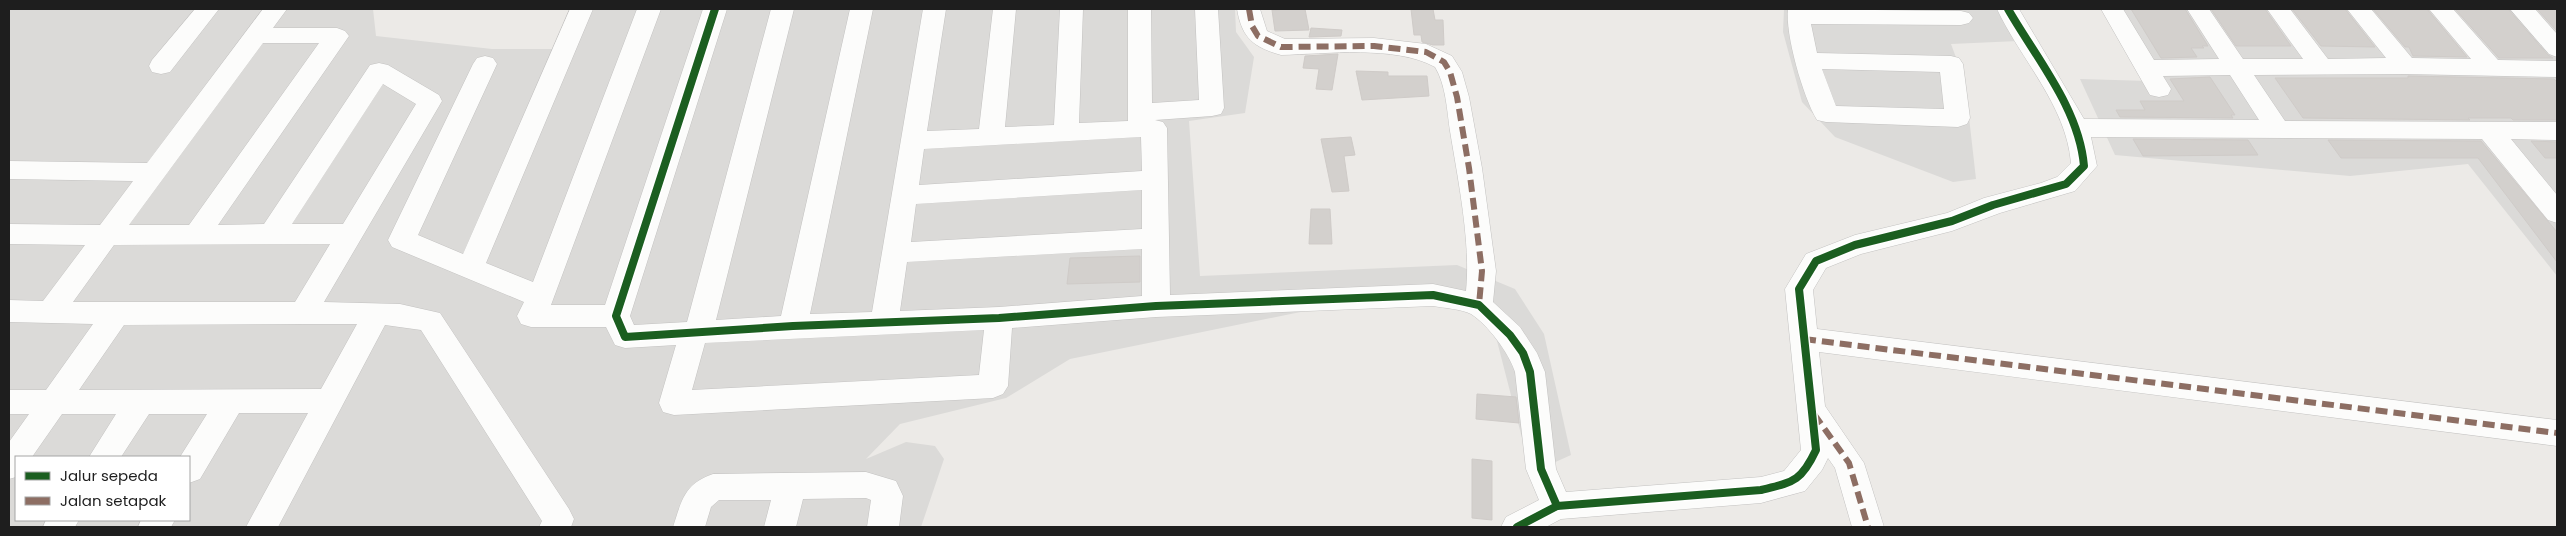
<svg xmlns="http://www.w3.org/2000/svg" width="2566" height="536" viewBox="0 0 2566 536" font-family="Poppins,sans-serif">
<style>
.residential{fill:#dbdad8;fill-rule:evenodd}
.building{fill:#d3d0cd;stroke:#cfcbc8}
.lines{fill:none;stroke-linecap:round;stroke-linejoin:round}
.minor-casing{stroke:#c3c2c1;stroke-width:1}
.minor{fill:#fcfcfb;fill-rule:evenodd}
.quiet{stroke:#8d6e63;stroke-width:6;stroke-dasharray:12 6;stroke-linecap:butt}
.cycleway-casing{stroke:#fff;stroke-width:11}
.cycleway{stroke:#1b5e20;stroke-width:8}
</style>
<rect width="100%" height="100%" fill="#eceae7"/>
<g class="residential">
<path d="M9,9H373L376,36L492,49H567L581,9H1235L1236,32L1254,57L1245,113L1189,121L1200,276L1457,265L1515,289L1544,334L1571,455L1531,473L1497,341L1476,309L1444,298L1325,307L1070,359L1006,398L900,424L866,459L906,442L935,446L944,459L921,527H9ZM16,457H189V520H16Z"/>
<path d="M1784,9H2000L2018,41L1951,44L1965,82L1976,179L1953,182L1835,137L1802,102L1783,32Z"/>
<path d="M2109,9H2557V276L2468,164L2350,176L2115,155L2080,79L2149,81Z"/>
</g>
<g class="building">
<path d="M1288,9H1305L1309,30L1275,31L1272,10Z"/>
<path d="M1411,9H1433L1435,20H1443L1444,45H1433L1422,42L1421,35H1414Z"/>
<path d="M2131,9H2185L2208,46H2202L2204,48H2191L2197,57L2161,58Z"/>
<path d="M2211,9H2265L2291,46H2236Z"/>
<path d="M2292,9H2345L2375,47L2321,46Z"/>
<path d="M2373,9H2427L2467,57L2413,56L2409,47H2405Z"/>
<path d="M2455,9H2508L2548,55L2553,58H2499Z"/>
<path d="M2537,9H2557V31Z"/>
<path d="M1311,28L1342,30L1341,36L1309,37Z"/>
<path d="M1338,54L1332,90L1316,89L1319,69L1303,68L1305,56Z"/>
<path d="M1356,71L1388,72V76H1427L1429,96L1362,100Z"/>
<path d="M2408,76L2554,79L2557,82V120H2513L2511,118H2468L2470,120L2303,118L2275,78H2408Z"/>
<path d="M2210,77L2235,115H2231L2233,118L2120,117L2116,110H2145L2140,101H2184L2170,79Z"/>
<path d="M1351,137L1355,155L1344,156L1349,191L1332,192L1321,139Z"/>
<path d="M2133,139L2248,140L2258,155L2143,156Z"/>
<path d="M2328,140L2481,141L2557,232V262L2478,158H2341Z"/>
<path d="M2531,141L2557,142V158H2545Z"/>
<path d="M1311,209H1330L1332,244H1309Z"/>
<path d="M1140,256V282L1067,284L1070,258Z"/>
<path d="M1477,394L1516,397L1519,423L1476,419Z"/>
<path d="M1472,459L1492,461V520L1472,518Z"/>
</g>
<g class="lines">
<defs>
<g id="minor">
<path d="M195,9H219L170,72L161,74L152,72L149,66L152,60Z"/>
<path d="M263,9H287L273,28H337L345,31L349,36L218,225L264,224L370,65L379,63L388,65L439,95L442,101L324,302L400,304L440,313L569,509L574,519L571,527H539L542,521L421,330L385,325L278,527H246L308,413H239L200,479L189,483V457H180L207,414H149L121,457H89L116,414H62L32,457H16V477L9,479V442L29,414H9V390H46L93,324L9,322V300L43,301L85,245L9,244V224L100,225L133,181L9,179V161L147,163ZM263,43H319L189,225H129ZM383,84L416,104L343,224H292ZM330,244L295,302H73L114,245ZM303,324H357L321,389L79,390L124,325Z"/>
<path d="M570,9H593L486,263L533,282L637,9H661L551,305H605L703,9H727L630,316L634,325L687,322L771,9H794L716,320L781,316L850,9H873L810,314L872,312L923,9H946L927,131L979,129L993,9H1016L1005,127L1054,125L1060,9H1083L1079,123L1128,121V9H1151L1152,103L1199,100L1195,9H1218L1224,108L1221,114L1212,116L1155,120L1163,122L1167,128L1170,295L1433,284L1466,291C1471,243 1458,180 1450,131C1447,111 1446,85 1435,67C1395,45 1327,54 1281,55C1253,47 1242,38 1237,9H1260L1267,31L1285,39L1374,38L1426,44L1452,56L1462,72L1469,97L1482,168L1496,271L1493,302L1520,327L1537,353L1545,372L1556,469L1566,492L1761,477L1784,471L1801,450L1785,289L1806,254L1855,235L1947,213L1984,198L2041,183L2057,177L2071,163C2066,105 2021,60 1997,9H2019L2084,119L2259,120L2230,75L2163,76L2171,89L2168,95L2159,97L2150,95L2101,9H2123L2154,60L2219,59L2187,9H2209L2243,59H2303L2267,9H2290L2328,59L2386,58L2347,9H2371L2412,58L2471,59L2429,9H2453L2498,60L2557,61V77L2405,74L2254,75L2285,121L2557,122V140L2511,139L2557,195V223L2548,220L2482,139L2091,137L2097,166L2075,191L2000,213L1952,231L1861,254L1826,268L1813,290L1817,329L2557,420V446L1819,352L1825,406L1864,463L1884,527H1852L1835,468L1828,458L1822,470L1805,491L1761,503L1561,519L1546,527H1501L1506,517L1539,500L1526,469L1515,372C1509,353 1488,325 1471,314C1461,309 1444,308 1433,306L1156,317L1012,328L1008,386L1003,394L993,398L674,415L663,412L659,403L676,345L625,348L615,345L606,327H531L521,324L517,316L524,302L392,247L388,240L473,64L477,58L485,56L493,58L497,64L418,235L463,254ZM1141,137L1142,171L919,185L924,149ZM1142,190V229L911,242L916,204ZM1142,249V296L999,307L900,311L907,262ZM984,330L979,375L692,390L705,343Z"/>
<path d="M1788,9L1961,11L1969,13L1973,18L1969,23L1961,25L1811,24L1817,53L1951,56L1959,58L1963,64L1970,118L1967,124L1958,127L1826,122L1817,120C1803,97 1785,34 1788,9ZM1822,69L1940,72L1944,109L1836,106Z"/>
<path d="M2510,9H2535L2557,34V57L2549,54Z"/>
<path d="M866,472L896,481L903,496L899,527H867L871,500L866,498L803,499L796,527H764L771,500H719L711,507L705,527H673C682,500 684,484 713,474Z"/>
<path d="M46,520H79L75,527H43Z"/>
<path d="M141,520H175L171,527H138Z"/>
</g>
</defs>
<use href="#minor" class="minor-casing"/>
<use href="#minor" class="minor"/>
<g class="quiet">
<path d="M1249,9L1252,26L1258,36L1281,47L1374,46L1426,52L1444,62L1450,72L1457,97L1469,168L1482,271L1479,305"/>
<path d="M1804,339L2557,433"/>
<path d="M1814,414L1849,463L1868,527"/>
</g>
<defs>
<g id="cycleway">
<path d="M715,9L616,316L625,337L793,326L999,318L1156,306L1433,295L1479,305L1510,335L1523,353L1530,372L1541,469L1557,506"/>
<path d="M1517,527L1557,506L1761,490C1793,482 1801,482 1816,450L1799,289L1816,261L1855,245L1952,221L1993,205L2066,184L2084,166C2079,108 2036,58 2008,9"/>
</g>
</defs>
<use href="#cycleway" class="cycleway-casing"/>
<use href="#cycleway" class="cycleway"/>
</g>
<rect width="2566" height="536" fill="none" stroke="#1e1e1e" stroke-width="20"/>
<rect x="15" y="456" width="175" height="65" fill="#ffffff" stroke="#a5a5a5"/>
<rect x="25" y="472" width="25" height="8" fill="#1b5e20" stroke="#a5a5a5"/>
<text x="60" y="481" font-size="15" fill="#1e1e1e">Jalur sepeda</text>
<rect x="25" y="497" width="25" height="8" fill="#8d6e63" stroke="#a5a5a5"/>
<text x="60" y="506" font-size="15" fill="#1e1e1e">Jalan setapak</text>
</svg>
